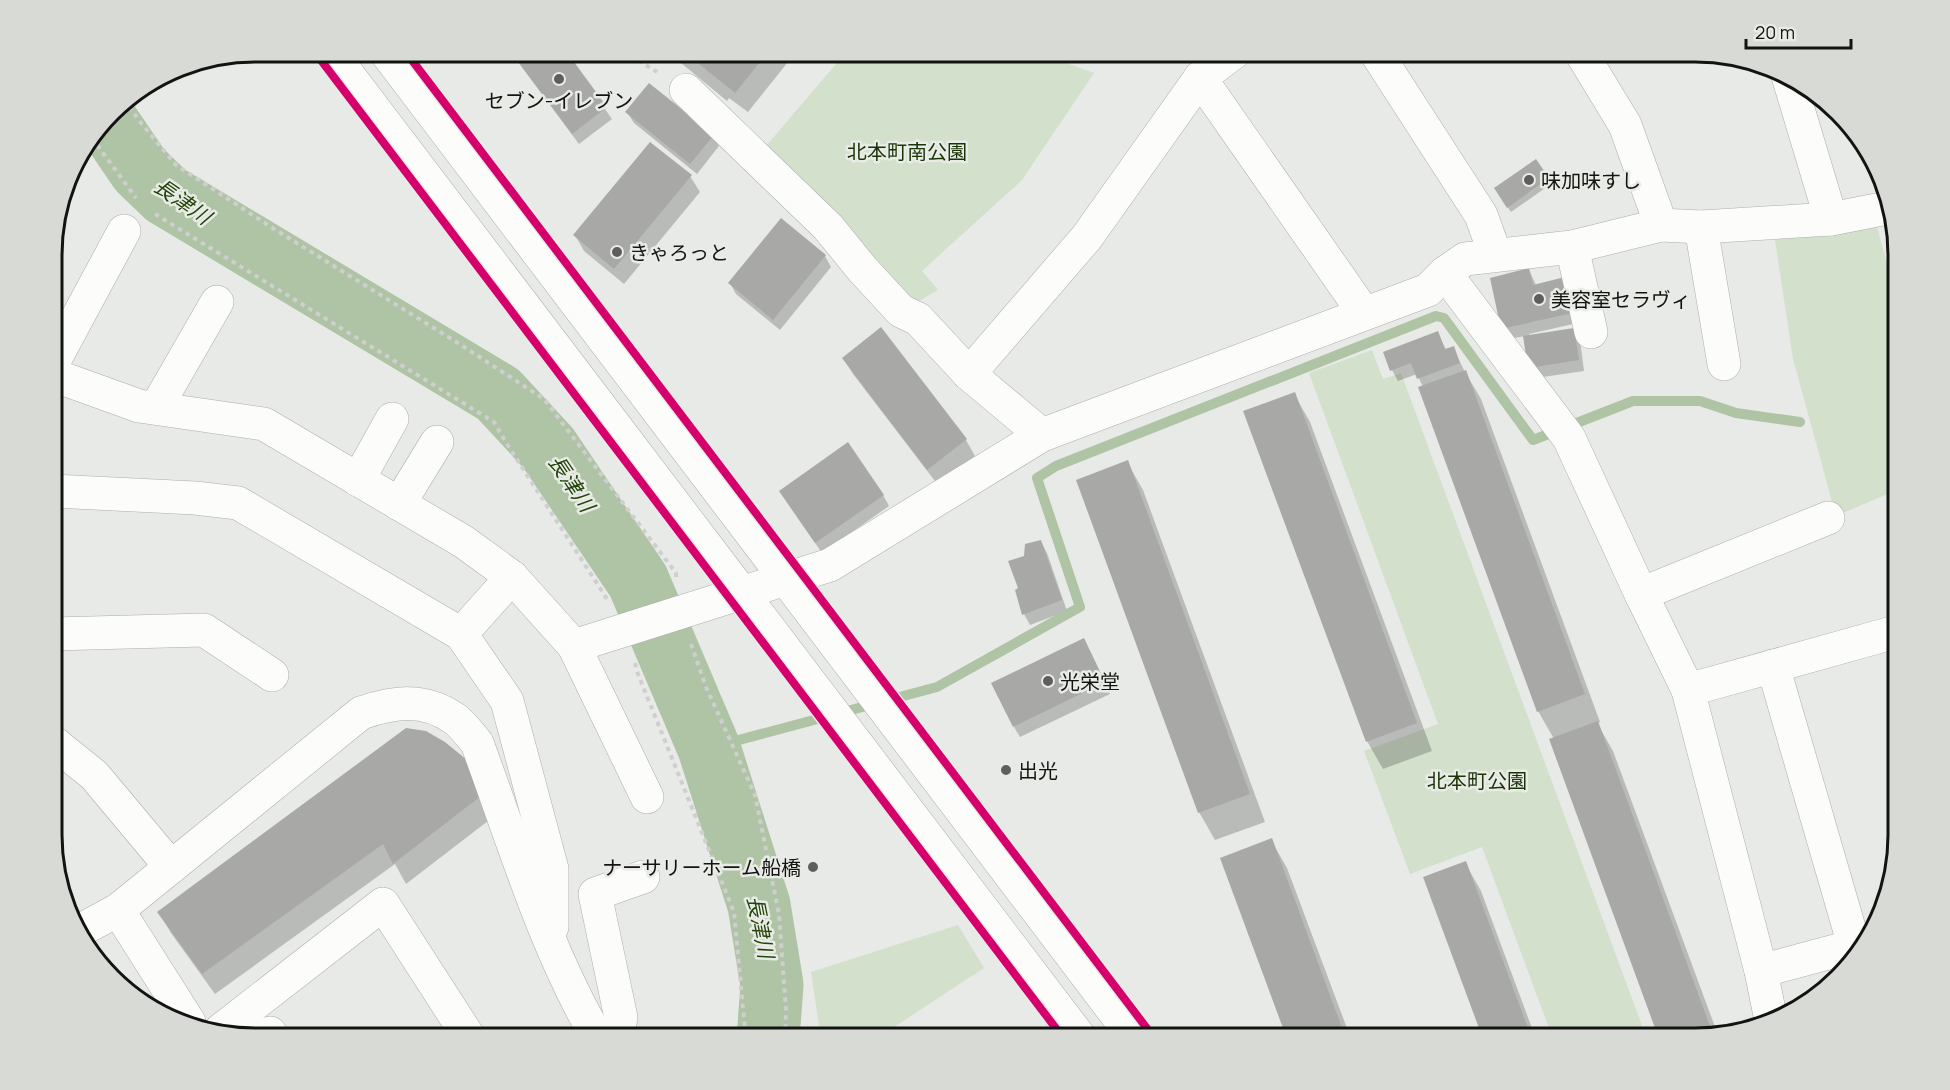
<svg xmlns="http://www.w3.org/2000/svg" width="1950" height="1090" viewBox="0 0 1950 1090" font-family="Manrope,'Noto Sans JP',sans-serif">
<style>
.green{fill:#d3e0cc}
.shadow{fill:#0003}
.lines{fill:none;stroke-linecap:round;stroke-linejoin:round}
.stream{stroke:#afc3a5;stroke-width:10}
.river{stroke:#afc3a5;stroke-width:63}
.building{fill:#a8a9a7}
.minor-casing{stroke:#acaeac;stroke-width:34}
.path{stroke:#cecfce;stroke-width:4;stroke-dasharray:4.5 4.5;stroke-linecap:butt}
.minor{stroke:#fcfcfb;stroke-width:33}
.cycleway-casing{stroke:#e8ebe6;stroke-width:11}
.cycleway{stroke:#d6006c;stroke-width:8}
.poi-dot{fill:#5e5f5d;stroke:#e8ebe6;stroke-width:2}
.labels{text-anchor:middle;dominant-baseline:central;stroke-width:5;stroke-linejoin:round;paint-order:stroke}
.poi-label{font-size:20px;fill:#131412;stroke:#e8ebe6;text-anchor:start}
.park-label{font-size:20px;fill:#1a3407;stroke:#e8ebe6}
.water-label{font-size:21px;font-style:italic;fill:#234508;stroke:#e8ebe6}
.rim{fill:none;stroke:#131412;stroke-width:3}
</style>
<rect width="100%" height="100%" fill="#e8eae7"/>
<g class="green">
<path d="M847,51H1033L1094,73L1022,180L922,271L938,290L912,305L766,146Z"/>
<path d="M1876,223L1899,308V489L1836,516L1793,359L1775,240Z"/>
<path d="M1372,350L1383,379L1401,373L1647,1039H1553L1482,847L1410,874L1364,751L1438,724L1309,373Z"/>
<path d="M958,925L984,968L876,1039H821L811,972Z"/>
</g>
<g class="shadow">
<path d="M510,51H564L612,119L579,144Z"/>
<path d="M674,51H789L792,57L748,112L729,98L727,101L681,63Z"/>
<path d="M627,112L712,136L719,146L697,174L634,123Z"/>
<path d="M1535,161L1551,184L1511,212L1498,193Z"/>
<path d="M690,176L700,192L624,284L584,251L575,235Z"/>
<path d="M781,221L825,256L831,267L780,330L736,294L730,283Z"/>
<path d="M1529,270L1536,285L1582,322L1529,334L1530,337L1574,330L1580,340L1584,371L1536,378L1530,367L1525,336L1509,339L1502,328Z"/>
<path d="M1438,333L1446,350L1453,348L1465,372L1481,399L1600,722L1597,723L1613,751L1718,1035L1708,1039L1554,739L1538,711L1423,387L1417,374L1398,381L1392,370Z"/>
<path d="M843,358L966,440L975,456L938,485L853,374Z"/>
<path d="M1294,394L1310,422L1432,751L1383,769L1367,741Z"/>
<path d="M1127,462L1143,490L1265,822L1215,840L1199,812Z"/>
<path d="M883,495L889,506L822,553L787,502Z"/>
<path d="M1041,542L1047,553L1067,611L1030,625L1024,614L1020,589Z"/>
<path d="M1089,651L1110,694L1020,737L1014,727Z"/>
<path d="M426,733L497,814L406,884L395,864L215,994L171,933L159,912Z"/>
<path d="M1271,840L1287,868L1351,1039H1289Z"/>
<path d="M1465,863L1481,891L1536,1039H1484Z"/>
</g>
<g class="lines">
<path class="stream" d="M709,748L937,687L1080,607L1037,478L1056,466L1436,316L1444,318L1533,440L1633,401H1700L1736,413L1800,422"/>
<path class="river" d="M106,120L140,170L166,195L498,394L548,448L638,581L709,748L759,905L772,985L768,1039"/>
</g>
<g class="building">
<path d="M510,51H566L607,107L572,134Z"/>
<path d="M683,51H769L735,93Z"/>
<path d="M649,83L714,135L690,164L625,112Z"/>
<path d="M650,142L692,175L614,269L573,235Z"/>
<path d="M1536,159L1549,178L1507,208L1494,188Z"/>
<path d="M781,218L826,255L773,320L728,283Z"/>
<path d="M1529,268L1533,285L1569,276L1577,312L1501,329L1490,278Z"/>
<path d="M881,327L967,439L927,470L842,358Z"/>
<path d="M1574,328L1579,360L1528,368L1523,336Z"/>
<path d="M1438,331L1445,349L1454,346L1460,363L1417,379L1411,363L1390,371L1383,352Z"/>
<path d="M1466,370L1585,694L1537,712L1418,387Z"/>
<path d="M1295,392L1417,723L1366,742L1243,411Z"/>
<path d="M848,442L884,495L815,543L779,491Z"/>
<path d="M1128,460L1250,794L1198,813L1076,480Z"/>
<path d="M1041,540L1062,600L1022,615L1015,590L1018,588L1008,561L1024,556L1025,544Z"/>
<path d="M1084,638L1105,682L1013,727L991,683Z"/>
<path d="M1598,721L1714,1037L1708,1039H1659L1549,739Z"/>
<path d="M406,728L426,731L445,742L467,760L486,792L393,864L383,844L202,974L157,912Z"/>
<path d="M1272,838L1346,1039H1287L1220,858Z"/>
<path d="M1466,861L1532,1039H1483L1423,877Z"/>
</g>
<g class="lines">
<defs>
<g id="minor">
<path d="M330,51L1081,1039"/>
<path d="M385,51L1135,1039"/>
<path d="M1375,51L1481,215L1495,254"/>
<path d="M1580,51L1625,125L1661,225"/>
<path d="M1788,76L1831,219"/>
<path d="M1200,78L1364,313"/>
<path d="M686,90L828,227L863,270L901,311L918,319L969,374"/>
<path d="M1701,227L1724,364"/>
<path d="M1572,247L1591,332"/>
<path d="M1445,273L1569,438L1641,594L1688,690L1761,971L1771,1020"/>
<path d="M53,363L124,231"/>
<path d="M53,375L139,406L264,424L464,542L512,577L574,646L647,797"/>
<path d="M156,408L217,302"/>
<path d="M1042,435L969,374L1087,237L1200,78L1236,51"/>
<path d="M358,480L392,419"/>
<path d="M53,491L195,498L238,503L461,634L507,701L552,869V927"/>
<path d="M399,504L437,442"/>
<path d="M1641,594L1828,518"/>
<path d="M53,634L204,630L272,675"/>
<path d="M461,634L512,577"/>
<path d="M574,646L830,565L1042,435L1428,290L1445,273L1465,259L1572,247L1661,225L1701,227L1831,219L1887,208"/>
<path d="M1773,666L1856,952"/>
<path d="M1688,690L1899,631"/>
<path d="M53,742L94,775L171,867"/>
<path d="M118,910L189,1022"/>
<path d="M79,931L118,910L361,713C394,702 424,697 455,719C463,725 470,735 477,743C514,843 544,946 598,1039"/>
<path d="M1761,971L1865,943"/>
<path d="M221,1030L383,904L470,1039"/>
<path d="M263,1039L270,1033L274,1039"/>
<path d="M616,1039L621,1018L595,894L643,877"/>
</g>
</defs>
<use href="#minor" class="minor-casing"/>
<g class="path">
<path d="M623,51L657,72"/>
<path d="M124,99L141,123L176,165L271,227L458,343L544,399L676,573V579"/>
<path d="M92,138L136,198"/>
<path d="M155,214L494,422L507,444L607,599"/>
<path d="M691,644L706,687L755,795L779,914L786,1011L785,1039"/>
<path d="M635,663L638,674L734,912L745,1029L744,1039"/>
</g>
<use href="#minor" class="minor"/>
<defs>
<g id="cycleway">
<path d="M314,51L1064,1039"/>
<path d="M405,51L1155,1039"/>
</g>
</defs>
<use href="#cycleway" class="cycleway-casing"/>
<use href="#cycleway" class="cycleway"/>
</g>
<g class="poi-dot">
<circle cx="559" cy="79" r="6"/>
<circle cx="1529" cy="180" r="6"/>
<circle cx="617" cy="252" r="6"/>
<circle cx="1539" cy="299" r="6"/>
<circle cx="1048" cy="681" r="6"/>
<circle cx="1006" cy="770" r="6"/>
<circle cx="813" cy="867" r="6"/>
</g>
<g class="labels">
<g class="poi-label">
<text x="559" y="100" text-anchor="middle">セブン-イレブン</text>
<text x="1541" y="180">味加味すし</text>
<text x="629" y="252">きゃろっと</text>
<text x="1551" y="299">美容室セラヴィ</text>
<text x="1060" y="681">光栄堂</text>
<text x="1018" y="770">出光</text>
<text x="801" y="867" text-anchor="end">ナーサリーホーム船橋</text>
</g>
<g class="park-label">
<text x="907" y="151">北本町南公園</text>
<text x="1477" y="780">北本町公園</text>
</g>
<g class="water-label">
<text transform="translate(183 201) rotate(35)">長津川</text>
<text transform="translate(572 483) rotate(56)">長津川</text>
<text transform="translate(761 927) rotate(79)">長津川</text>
</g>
</g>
<path d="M0 0H1950V1090H0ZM255 62H1695A193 193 0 0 1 1888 255V835A193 193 0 0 1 1695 1028H255A193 193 0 0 1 62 835V255A193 193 0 0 1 255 62Z" fill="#d7dad5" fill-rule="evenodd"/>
<path class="rim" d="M255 62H1695A193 193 0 0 1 1888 255V835A193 193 0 0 1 1695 1028H255A193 193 0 0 1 62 835V255A193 193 0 0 1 255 62Z"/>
<path d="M1746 39v9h105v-9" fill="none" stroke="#131412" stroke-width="3"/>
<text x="1755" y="39" font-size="18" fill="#131412" stroke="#e8ebe6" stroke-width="4.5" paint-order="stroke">20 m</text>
</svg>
